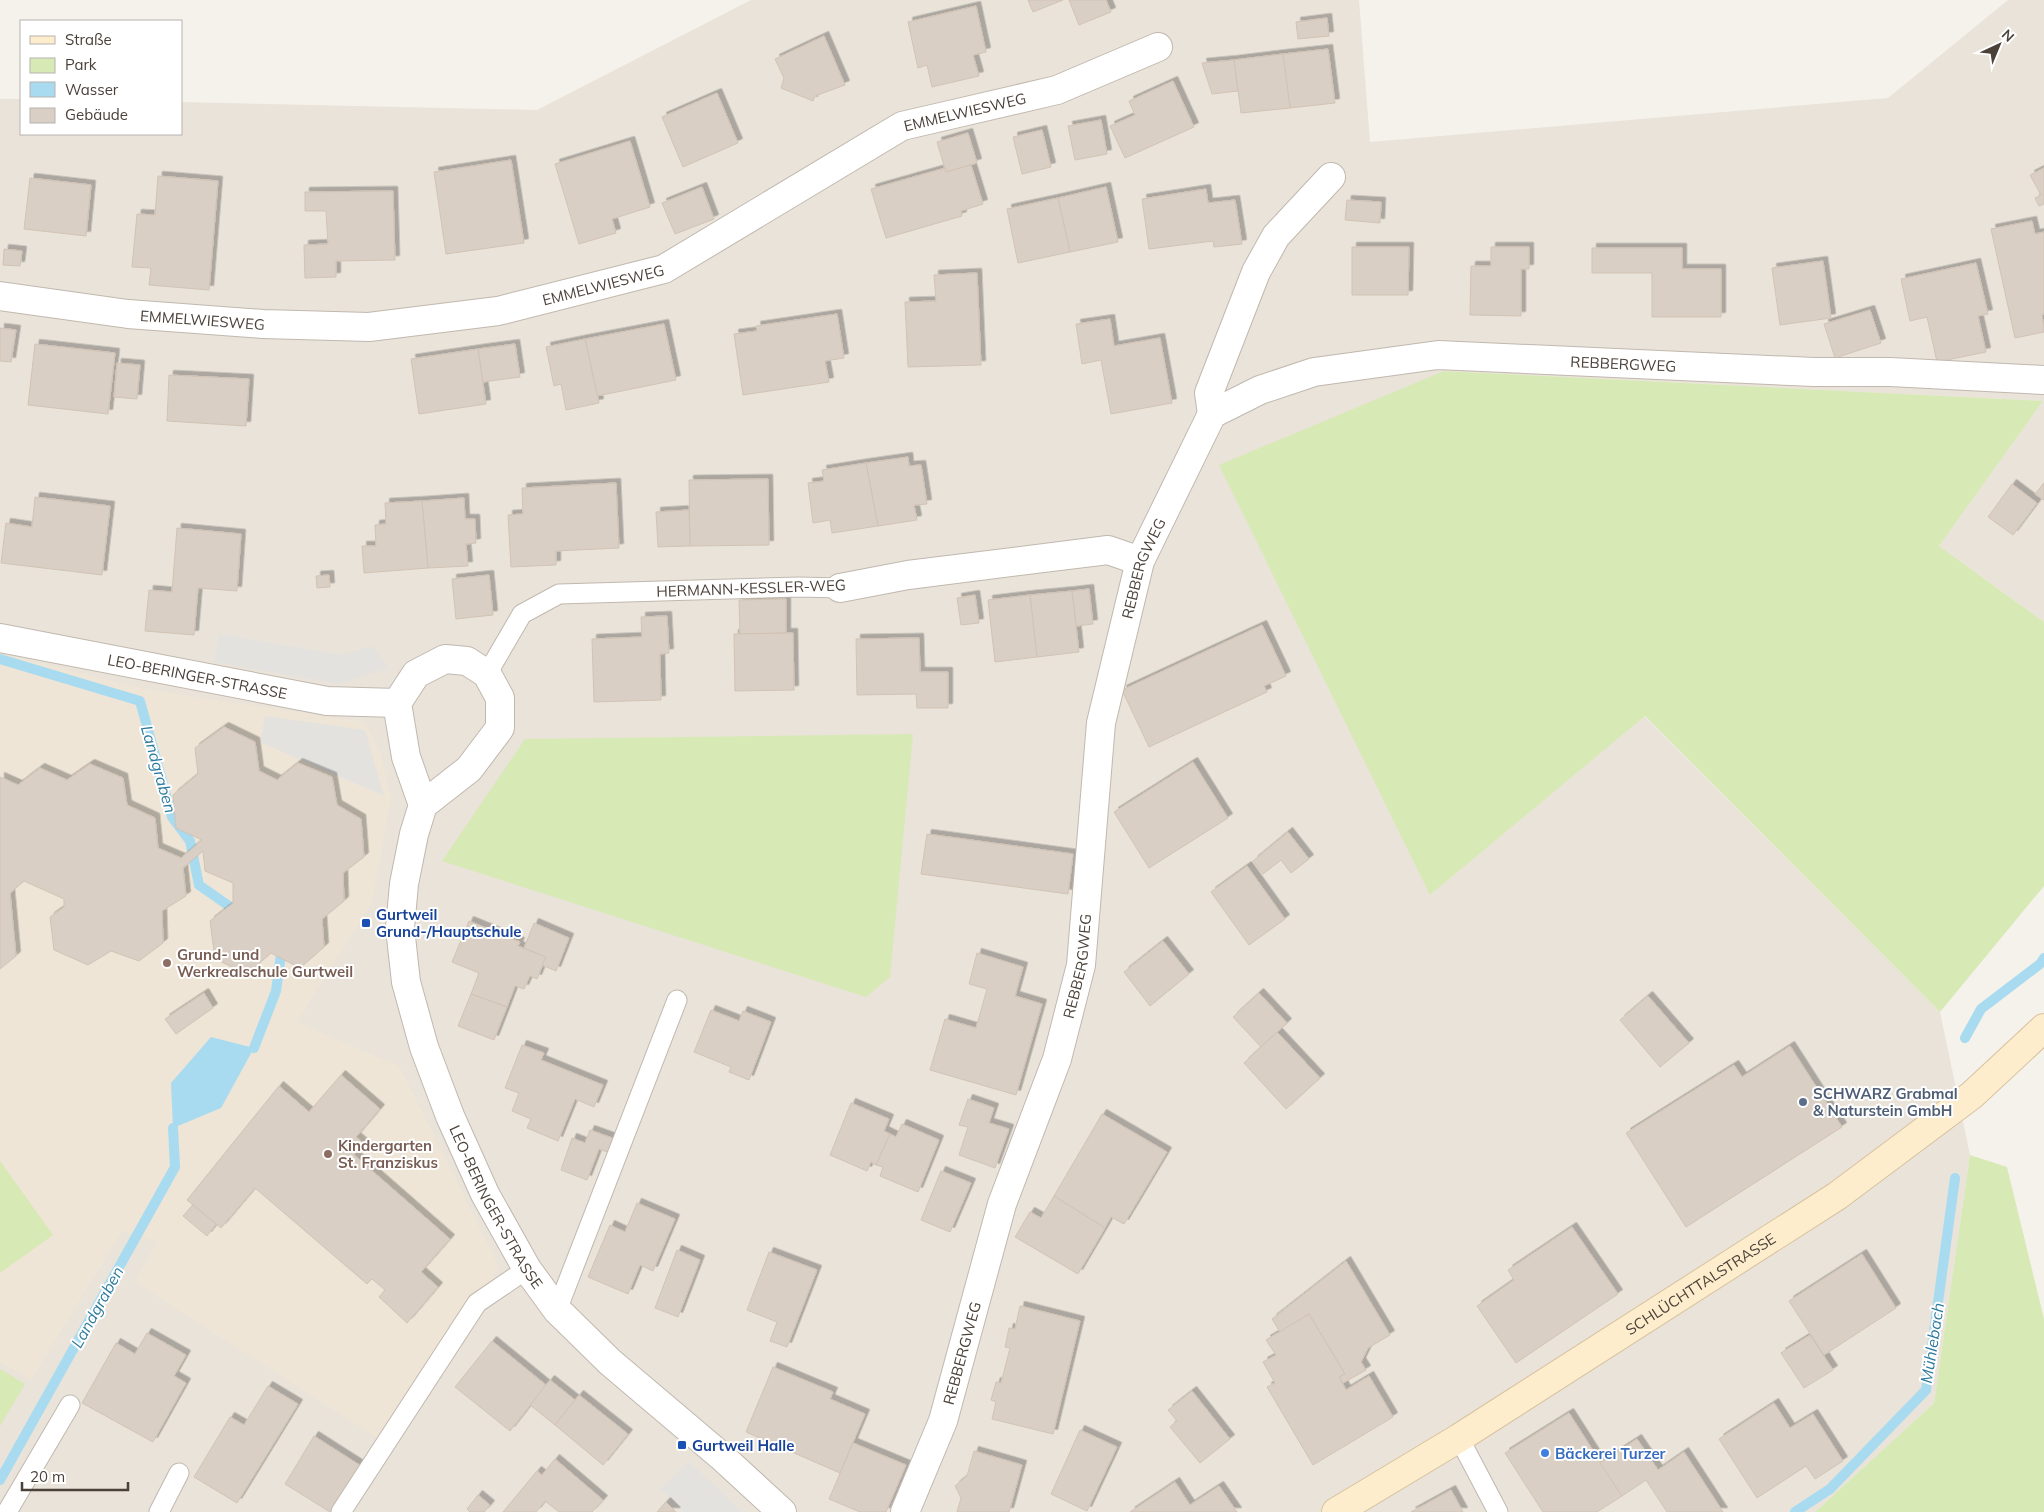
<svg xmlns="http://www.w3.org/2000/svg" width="2044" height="1512" viewBox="0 0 2044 1512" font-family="Mulish,sans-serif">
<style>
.residential{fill:#e9e3d9}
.education{fill:#eee5d6}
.green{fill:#d7e9b5}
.parking{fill:#e4e2df}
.water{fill:#a9dbf0}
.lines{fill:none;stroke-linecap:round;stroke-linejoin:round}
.stream{stroke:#a9dbf0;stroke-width:10}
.building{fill:#dacfc4;stroke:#d2c3b4;filter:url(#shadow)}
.lane-casing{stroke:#c1b8ae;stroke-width:21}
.street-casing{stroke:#c1b8ae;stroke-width:30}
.secondary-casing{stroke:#d7c29e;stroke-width:30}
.lane{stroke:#fff;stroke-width:19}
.street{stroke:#fff;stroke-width:28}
.secondary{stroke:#feedcd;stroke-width:28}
.transit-dot{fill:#1a4fb4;stroke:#fff;stroke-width:2}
.education-dot{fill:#8d6e63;stroke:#fff;stroke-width:2}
.service-dot{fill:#5c6f8a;stroke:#fff;stroke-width:2}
.shop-dot{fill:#3f7fe0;stroke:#fff;stroke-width:2}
.labels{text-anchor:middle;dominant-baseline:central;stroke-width:4;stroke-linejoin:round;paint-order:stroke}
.street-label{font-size:15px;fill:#4a4139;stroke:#fff}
.transit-label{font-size:15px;font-weight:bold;fill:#164399;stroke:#fff;text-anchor:start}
.education-label{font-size:15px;font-weight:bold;fill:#785e54;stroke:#fff;text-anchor:start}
.service-label{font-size:15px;font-weight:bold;fill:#4e5e75;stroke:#fff;text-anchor:start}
.shop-label{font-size:15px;font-weight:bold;fill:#366cbe;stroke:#fff;text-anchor:start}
.water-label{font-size:16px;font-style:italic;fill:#2c7a9d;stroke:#fff}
</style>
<defs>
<filter id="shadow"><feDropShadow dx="4.5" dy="-4.5" stdDeviation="0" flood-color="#0004"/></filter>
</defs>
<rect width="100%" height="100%" fill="#f5f1eb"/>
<path class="residential" d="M751,0H1359L1370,142L1888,98L2008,0H2044V622L1939,546L2043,401L1444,371L1430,895L1644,716L1940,1012L1970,1155L1934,1403L1815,1512H0V99H21V134H181V102L537,110Z"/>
<path class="education" d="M0,653L145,689L365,722L380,751L391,798L372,903L297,1022L399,1066L499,1267L385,1443L135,1282L157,1242L122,1231L31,1380L0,1362Z"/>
<g class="green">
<path d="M1444,371L2043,401L1939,546L2044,622V886L1940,1012L1645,716L1430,895L1219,465Z"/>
<path d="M913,734L890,977L866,997L442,861L525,739Z"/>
<path d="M1970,1155L2007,1167L2044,1319V1512H1815L1934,1403Z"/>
<path d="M0,1161L53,1235L0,1273Z"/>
<path d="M0,1369L25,1384L0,1426Z"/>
</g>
<g class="parking">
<path d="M219,634L342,655L372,646L388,668L339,684L214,662Z"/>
<path d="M265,716L365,730L384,796L260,742Z"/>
<path d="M689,1462L742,1512H684L661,1489Z"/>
</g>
<path class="water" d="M211,1037L254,1048L221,1108L173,1128L171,1083Z"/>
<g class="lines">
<g class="stream">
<path d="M0,659L140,701L172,817L190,841L199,885L239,913"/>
<path d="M1965,1038L1981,1009L2040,964L2044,958"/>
<path d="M254,1048L276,991L282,947"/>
<path d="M0,1480L175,1167L173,1128"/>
<path d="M1795,1512L1830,1489L1926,1390L1955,1178"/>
</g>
</g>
<g class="building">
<path d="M1028,0H1063L1033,12Z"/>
<path d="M1069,0H1106L1111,12L1079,25Z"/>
<path d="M976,6L986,52L973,55L979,76L932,87L927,65L918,68L908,22Z"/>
<path d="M1327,18L1329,36L1298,39L1296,22Z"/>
<path d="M824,36L845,85L815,96L813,101L781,88L784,78L775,59Z"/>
<path d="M1328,49L1335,103L1290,108L1283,54Z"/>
<path d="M1283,54L1290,108L1241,113L1234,60Z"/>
<path d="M1234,60L1238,91L1212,94L1202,63Z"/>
<path d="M1173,81L1194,127L1125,158L1110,126L1135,115L1129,101Z"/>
<path d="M717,93L738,143L683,167L662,117Z"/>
<path d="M1101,120L1107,154L1075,160L1068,126Z"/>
<path d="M1042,130L1051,167L1022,174L1013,137Z"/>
<path d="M968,133L977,163L946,172L937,142Z"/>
<path d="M630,141L650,207L612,219L616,233L579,244L555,164Z"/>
<path d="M511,160L524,243L446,254L434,172Z"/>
<path d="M971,165L983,204L961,211L962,216L886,238L871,189L945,168L946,172Z"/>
<path d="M2044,168V204L2039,206L2035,198L2041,195L2030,175Z"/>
<path d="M158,176L218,181L209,290L149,285L151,268L132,267L137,214L155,215Z"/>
<path d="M30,178L91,185L86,236L24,229Z"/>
<path d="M702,187L714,219L675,234L662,203Z"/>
<path d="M1106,187L1118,242L1070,252L1058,198Z"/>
<path d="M1206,189L1208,203L1235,200L1242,244L1214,247L1213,241L1149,249L1142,199Z"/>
<path d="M393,191L395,260L336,261V277L305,278L304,245L328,244L326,211H305V192Z"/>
<path d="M1058,198L1070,252L1018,263L1007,209Z"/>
<path d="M1347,200L1381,202L1380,223L1345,220Z"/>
<path d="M2032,221L2035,234L2044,232V314H2042L2044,332L2015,338L1991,229Z"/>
<path d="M1352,247H1409L1408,295H1352Z"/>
<path d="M1491,247H1529V269H1521V316L1470,315L1471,266H1491Z"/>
<path d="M1592,248H1682V269H1721V317H1652V273H1592Z"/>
<path d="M4,249L22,251L20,266L3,265Z"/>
<path d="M1823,261L1831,318L1780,325L1772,268Z"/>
<path d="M1976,263L1988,314L1978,316L1986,352L1937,362L1927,317L1910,321L1901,279Z"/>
<path d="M977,273L981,365L908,367L905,302L936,301L934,275Z"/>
<path d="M1870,310L1881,343L1835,358L1824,324Z"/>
<path d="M837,314L844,358L825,361L829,382L743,395L734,334L757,331L756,326Z"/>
<path d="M1110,319L1114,346L1160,338L1172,403L1111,414L1101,360L1082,364L1076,324Z"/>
<path d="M664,324L676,380L597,396L585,339Z"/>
<path d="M0,328L16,330L11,362L0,361Z"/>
<path d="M585,339L599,403L566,410L561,384L554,386L546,347Z"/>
<path d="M35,344L115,353L108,414L28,405Z"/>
<path d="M515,344L520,377L483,382L478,349Z"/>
<path d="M478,349L486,404L419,414L411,359Z"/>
<path d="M117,363L140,365L137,399L114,397Z"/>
<path d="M169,375L249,379L246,426L167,421Z"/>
<path d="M908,457L909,466L921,465L927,504L914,505L917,520L878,526L866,463Z"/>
<path d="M866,463L878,526L832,533L830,520L813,523L808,483L824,481L822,470Z"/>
<path d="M768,479L769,545L690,546L689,480Z"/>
<path d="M616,483L619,548L556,551V565L511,567L508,515L523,514L522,488Z"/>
<path d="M2044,483V500L2035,494Z"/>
<path d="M2012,484L2037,503L2013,535L1988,517Z"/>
<path d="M35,497L110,506L102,575L1,563L6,523L32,527Z"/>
<path d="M464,498L465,519H475L476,543L466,544L468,566L428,568L422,501Z"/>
<path d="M422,501L428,568L364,573L362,546H376L375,525L386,524L385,503Z"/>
<path d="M689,510L690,546L658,547L656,512Z"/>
<path d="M177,528L241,534L237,591L198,588L194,635L145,631L149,590L172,592Z"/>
<path d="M329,575L330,587L317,588L316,576Z"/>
<path d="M489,575L493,615L456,619L452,579Z"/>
<path d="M1089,589L1093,624L1076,626L1072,591Z"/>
<path d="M1072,591L1079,652L1037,657L1030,595Z"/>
<path d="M975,595L979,623L961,625L957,598Z"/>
<path d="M1030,595L1037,657L995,662L988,600Z"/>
<path d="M786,599V633L740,634L739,600Z"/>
<path d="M667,616L669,653L660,654L661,700L594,702L592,639L642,637L641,617Z"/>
<path d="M1262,625L1286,676L1264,686L1267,692L1149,747L1122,690Z"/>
<path d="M793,633L794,690L735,691L734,634Z"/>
<path d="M919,638L920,672H948V708H917L916,694L857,695L856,639Z"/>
<path d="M224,727L255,742L259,771L277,780L298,763L332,777L337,805L361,819L364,857L343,873L344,901L322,919L324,947L300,968L271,953L247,974L215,959L210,921L233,903V883L205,871L203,851L183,868L186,896L162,911L163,943L139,961L111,951L88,965L54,950L50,917L64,907V899L24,881L10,893L16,956L0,969V777L18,785L40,768L67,780L90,764L123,778L127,805L155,818L158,848L181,858L202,840L176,828L173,795L198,774L195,748Z"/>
<path d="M1193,762L1228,818L1149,868L1114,812Z"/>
<path d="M1288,832L1309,859L1291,873L1281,860L1263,874L1253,861Z"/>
<path d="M927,834L1073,854L1068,894L921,874Z"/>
<path d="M1247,866L1285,919L1249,945L1211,892Z"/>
<path d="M469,921L520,942L518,946L546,957L537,979L530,976L524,989L515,986L507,1007L471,994L479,973L452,962Z"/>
<path d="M534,923L569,938L556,971L542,965L546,957L524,948Z"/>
<path d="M1163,941L1189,974L1150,1006L1124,972Z"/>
<path d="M977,953L1023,967L1015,996L1042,1004L1016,1095L930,1070L945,1019L976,1028L987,989L969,984Z"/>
<path d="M204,993L213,1008L176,1034L165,1019Z"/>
<path d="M1259,993L1287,1023L1261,1047L1233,1017Z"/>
<path d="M471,994L507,1007L494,1040L458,1026Z"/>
<path d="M1648,996L1689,1043L1660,1067L1620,1020Z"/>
<path d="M711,1010L739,1021L743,1011L771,1022L749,1080L729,1072L731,1067L694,1052Z"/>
<path d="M1277,1032L1320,1078L1286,1109L1244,1063Z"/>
<path d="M522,1045L544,1053L541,1060L603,1085L594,1107L575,1099L558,1141L527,1128L531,1119L512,1111L519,1093L505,1088Z"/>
<path d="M1790,1046L1842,1127L1686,1227L1626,1133L1734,1065L1742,1077Z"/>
<path d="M341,1075L380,1109L356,1137L364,1144L354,1155L450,1239L421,1272L438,1287L407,1323L379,1297L385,1290L372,1279L367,1284L255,1188L221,1228L187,1200L279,1086L309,1112Z"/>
<path d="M968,1099L994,1108L989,1123L1009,1129L995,1168L959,1155L968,1127L959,1125Z"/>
<path d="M851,1103L889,1119L884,1131L890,1134L876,1165L871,1162L867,1171L830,1155Z"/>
<path d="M1102,1114L1167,1152L1124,1224L1111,1217L1105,1228L1054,1196Z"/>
<path d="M902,1124L939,1140L918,1192L880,1176L883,1167L876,1165L890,1134L896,1137Z"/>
<path d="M590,1130L615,1139L610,1153L599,1149L587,1180L561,1170L572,1138L585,1143Z"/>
<path d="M941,1171L971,1183L950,1232L921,1220Z"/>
<path d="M1054,1196L1105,1228L1078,1274L1015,1237L1030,1212L1041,1218Z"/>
<path d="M637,1203L675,1219L653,1271L640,1265L628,1294L588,1277L610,1225L625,1232Z"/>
<path d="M193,1205L216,1224L207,1236L183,1216Z"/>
<path d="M1572,1227L1618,1294L1516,1363L1477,1306L1514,1280L1508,1270Z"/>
<path d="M677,1250L700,1260L678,1317L655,1308Z"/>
<path d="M769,1252L817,1270L787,1347L770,1341L777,1322L747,1310Z"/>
<path d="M1862,1254L1896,1308L1824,1355L1789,1301Z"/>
<path d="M1346,1261L1390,1335L1368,1348L1361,1362L1366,1370L1343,1383L1339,1377L1345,1374L1309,1314L1280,1332L1272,1319Z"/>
<path d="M1020,1306L1080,1321L1053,1434L992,1419L996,1402L991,1400L996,1382L1001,1383L1010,1348L1005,1347L1009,1328L1015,1329Z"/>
<path d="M1309,1314L1345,1374L1339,1377L1346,1390L1369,1376L1393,1417L1313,1465L1267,1387L1275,1383L1263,1362L1276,1355L1266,1340Z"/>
<path d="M147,1333L186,1355L174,1376L186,1383L153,1442L82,1403L116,1343L135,1354Z"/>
<path d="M1810,1335L1833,1370L1804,1388L1781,1353Z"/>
<path d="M492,1341L546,1385L510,1431L455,1387Z"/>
<path d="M773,1367L833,1392L830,1399L865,1414L840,1473L746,1432Z"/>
<path d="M550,1380L575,1400L555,1425L530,1405Z"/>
<path d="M268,1386L298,1404L237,1503L194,1477L230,1417L244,1425Z"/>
<path d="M1192,1391L1230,1439L1200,1463L1170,1427L1177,1421L1168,1410Z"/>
<path d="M579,1395L628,1434L603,1465L555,1425Z"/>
<path d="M1774,1403L1790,1428L1813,1414L1843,1461L1815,1479L1806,1466L1757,1498L1719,1439Z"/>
<path d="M1569,1413L1622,1496L1597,1512H1543L1505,1453Z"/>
<path d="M1080,1430L1117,1447L1087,1511L1051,1494Z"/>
<path d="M314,1436L361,1466L333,1512H330L285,1484Z"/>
<path d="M1637,1439L1658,1470L1684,1452L1723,1512H1667L1646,1480L1622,1496L1600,1463Z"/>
<path d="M853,1443L906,1465L886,1512H860L829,1499Z"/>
<path d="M974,1451L1022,1465L1009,1512H957L961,1498L955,1486L967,1476Z"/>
<path d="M555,1459L603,1500L592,1512H559L545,1501L536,1512H503L537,1471L542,1475Z"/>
<path d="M1175,1482L1190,1505L1219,1486L1237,1512H1130Z"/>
<path d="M1451,1490L1463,1512H1411Z"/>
<path d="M478,1495L490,1505L484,1512H470L467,1509Z"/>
<path d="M666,1502L676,1512H657Z"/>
</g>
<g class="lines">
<defs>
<g id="lane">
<path d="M487,674L522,614L559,594L799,587L840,588"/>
<path d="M557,1310L677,1000"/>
<path d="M1459,1438L1498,1512"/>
<path d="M7,1512L70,1405"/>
<path d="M159,1512L179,1473"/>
<path d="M341,1512L477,1303L527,1269"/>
</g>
<g id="street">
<path id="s1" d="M0,296L128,314L263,324L369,327L498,311L664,269L902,126L1057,90L1158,47"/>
<path d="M1212,414L1209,393L1256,272L1276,236L1331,177"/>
<path d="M840,588L908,575L1108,550L1140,561"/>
<path id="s2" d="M0,638L327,701L397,703"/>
<path id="s3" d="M423,805L406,757L397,703L416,674L445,659L467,661L487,674L500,698V728L469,769L423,805L414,834L404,884L400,928L406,982L424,1047L450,1116L485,1194L527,1269L557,1310L610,1362L721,1456L782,1512"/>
<path id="s4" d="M905,1512L943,1421L1002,1204L1057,1059L1081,965L1101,723L1140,561L1212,414L1260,390L1314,372L1438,355L1814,372H1890L2044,380"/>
</g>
<g id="secondary">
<path id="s5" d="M1336,1512L1459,1438L1837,1196L1972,1095L2044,1028"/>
</g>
</defs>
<use href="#lane" class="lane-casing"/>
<use href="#street" class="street-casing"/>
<use href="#secondary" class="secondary-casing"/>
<use href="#lane" class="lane"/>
<use href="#street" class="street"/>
<use href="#secondary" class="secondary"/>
</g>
<g class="transit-dot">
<rect x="361" y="918" width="10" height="10" rx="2.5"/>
<rect x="677" y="1440" width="10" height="10" rx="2.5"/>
</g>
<g class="education-dot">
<circle cx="167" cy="963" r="5"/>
<circle cx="328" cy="1154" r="5"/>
</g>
<circle class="service-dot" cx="1803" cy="1102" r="5"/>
<circle class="shop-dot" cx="1545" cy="1453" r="5"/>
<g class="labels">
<g class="street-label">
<text stroke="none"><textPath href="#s1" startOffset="1014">EMMELWIESWEG</textPath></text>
<text stroke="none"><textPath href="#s1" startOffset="609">EMMELWIESWEG</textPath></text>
<text stroke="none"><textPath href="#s1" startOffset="204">EMMELWIESWEG</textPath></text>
<text stroke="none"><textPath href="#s4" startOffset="1570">REBBERGWEG</textPath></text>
<text stroke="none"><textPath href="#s4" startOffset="979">REBBERGWEG</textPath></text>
<text transform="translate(751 588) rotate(-2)">HERMANN-KESSLER-WEG</text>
<text stroke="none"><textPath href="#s2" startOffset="201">LEO-BERINGER-STRASSE</textPath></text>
<text stroke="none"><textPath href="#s4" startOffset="574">REBBERGWEG</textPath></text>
<text stroke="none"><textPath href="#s3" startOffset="809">LEO-BERINGER-STRASSE</textPath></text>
<text stroke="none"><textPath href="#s5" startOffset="430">SCHLÜCHTTALSTRASSE</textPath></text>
<text stroke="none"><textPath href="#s4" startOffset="169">REBBERGWEG</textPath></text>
</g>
<g class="transit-label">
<text x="376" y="914">Gurtweil<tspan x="376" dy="17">Grund-/Hauptschule</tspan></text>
<text x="692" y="1445">Gurtweil Halle</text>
</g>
<g class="education-label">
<text x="177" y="954">Grund- und<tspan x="177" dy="17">Werkrealschule Gurtweil</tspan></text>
<text x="338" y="1145">Kindergarten<tspan x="338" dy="17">St. Franziskus</tspan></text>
</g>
<g class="service-label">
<text x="1813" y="1093">SCHWARZ Grabmal<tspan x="1813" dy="17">&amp; Naturstein GmbH</tspan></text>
</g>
<g class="shop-label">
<text x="1555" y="1453">Bäckerei Turzer</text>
</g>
<g class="water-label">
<text transform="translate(159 769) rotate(74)">Landgraben</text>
<text transform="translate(97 1307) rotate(-61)">Landgraben</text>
<text transform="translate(1932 1343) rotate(-81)">Mühlebach</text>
</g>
</g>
<rect x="20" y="20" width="162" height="115" fill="#ffffff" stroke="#b7b3b0"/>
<rect x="30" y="36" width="25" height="8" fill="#feedcd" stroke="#b7b3b0"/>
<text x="65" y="45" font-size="15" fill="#4a4139">Straße</text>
<rect x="30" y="58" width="25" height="15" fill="#d7e9b5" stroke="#b7b3b0"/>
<text x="65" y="70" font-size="15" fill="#4a4139">Park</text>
<rect x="30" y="82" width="25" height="15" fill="#a9dbf0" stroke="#b7b3b0"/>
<text x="65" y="95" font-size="15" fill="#4a4139">Wasser</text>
<rect x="30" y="108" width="25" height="15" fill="#dacfc4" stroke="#b7b3b0"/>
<text x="65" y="120" font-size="15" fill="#4a4139">Gebäude</text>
<g transform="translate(1999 45) rotate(44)" stroke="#ffffff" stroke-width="4" paint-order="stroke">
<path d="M0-4L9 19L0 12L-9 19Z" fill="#4a4139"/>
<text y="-8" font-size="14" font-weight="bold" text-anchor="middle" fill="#4a4139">N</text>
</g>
<path d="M22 1482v8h106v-8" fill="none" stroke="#4a4139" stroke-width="2.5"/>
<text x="30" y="1482" font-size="15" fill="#4a4139" stroke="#ffffff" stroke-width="4" paint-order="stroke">20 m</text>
</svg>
